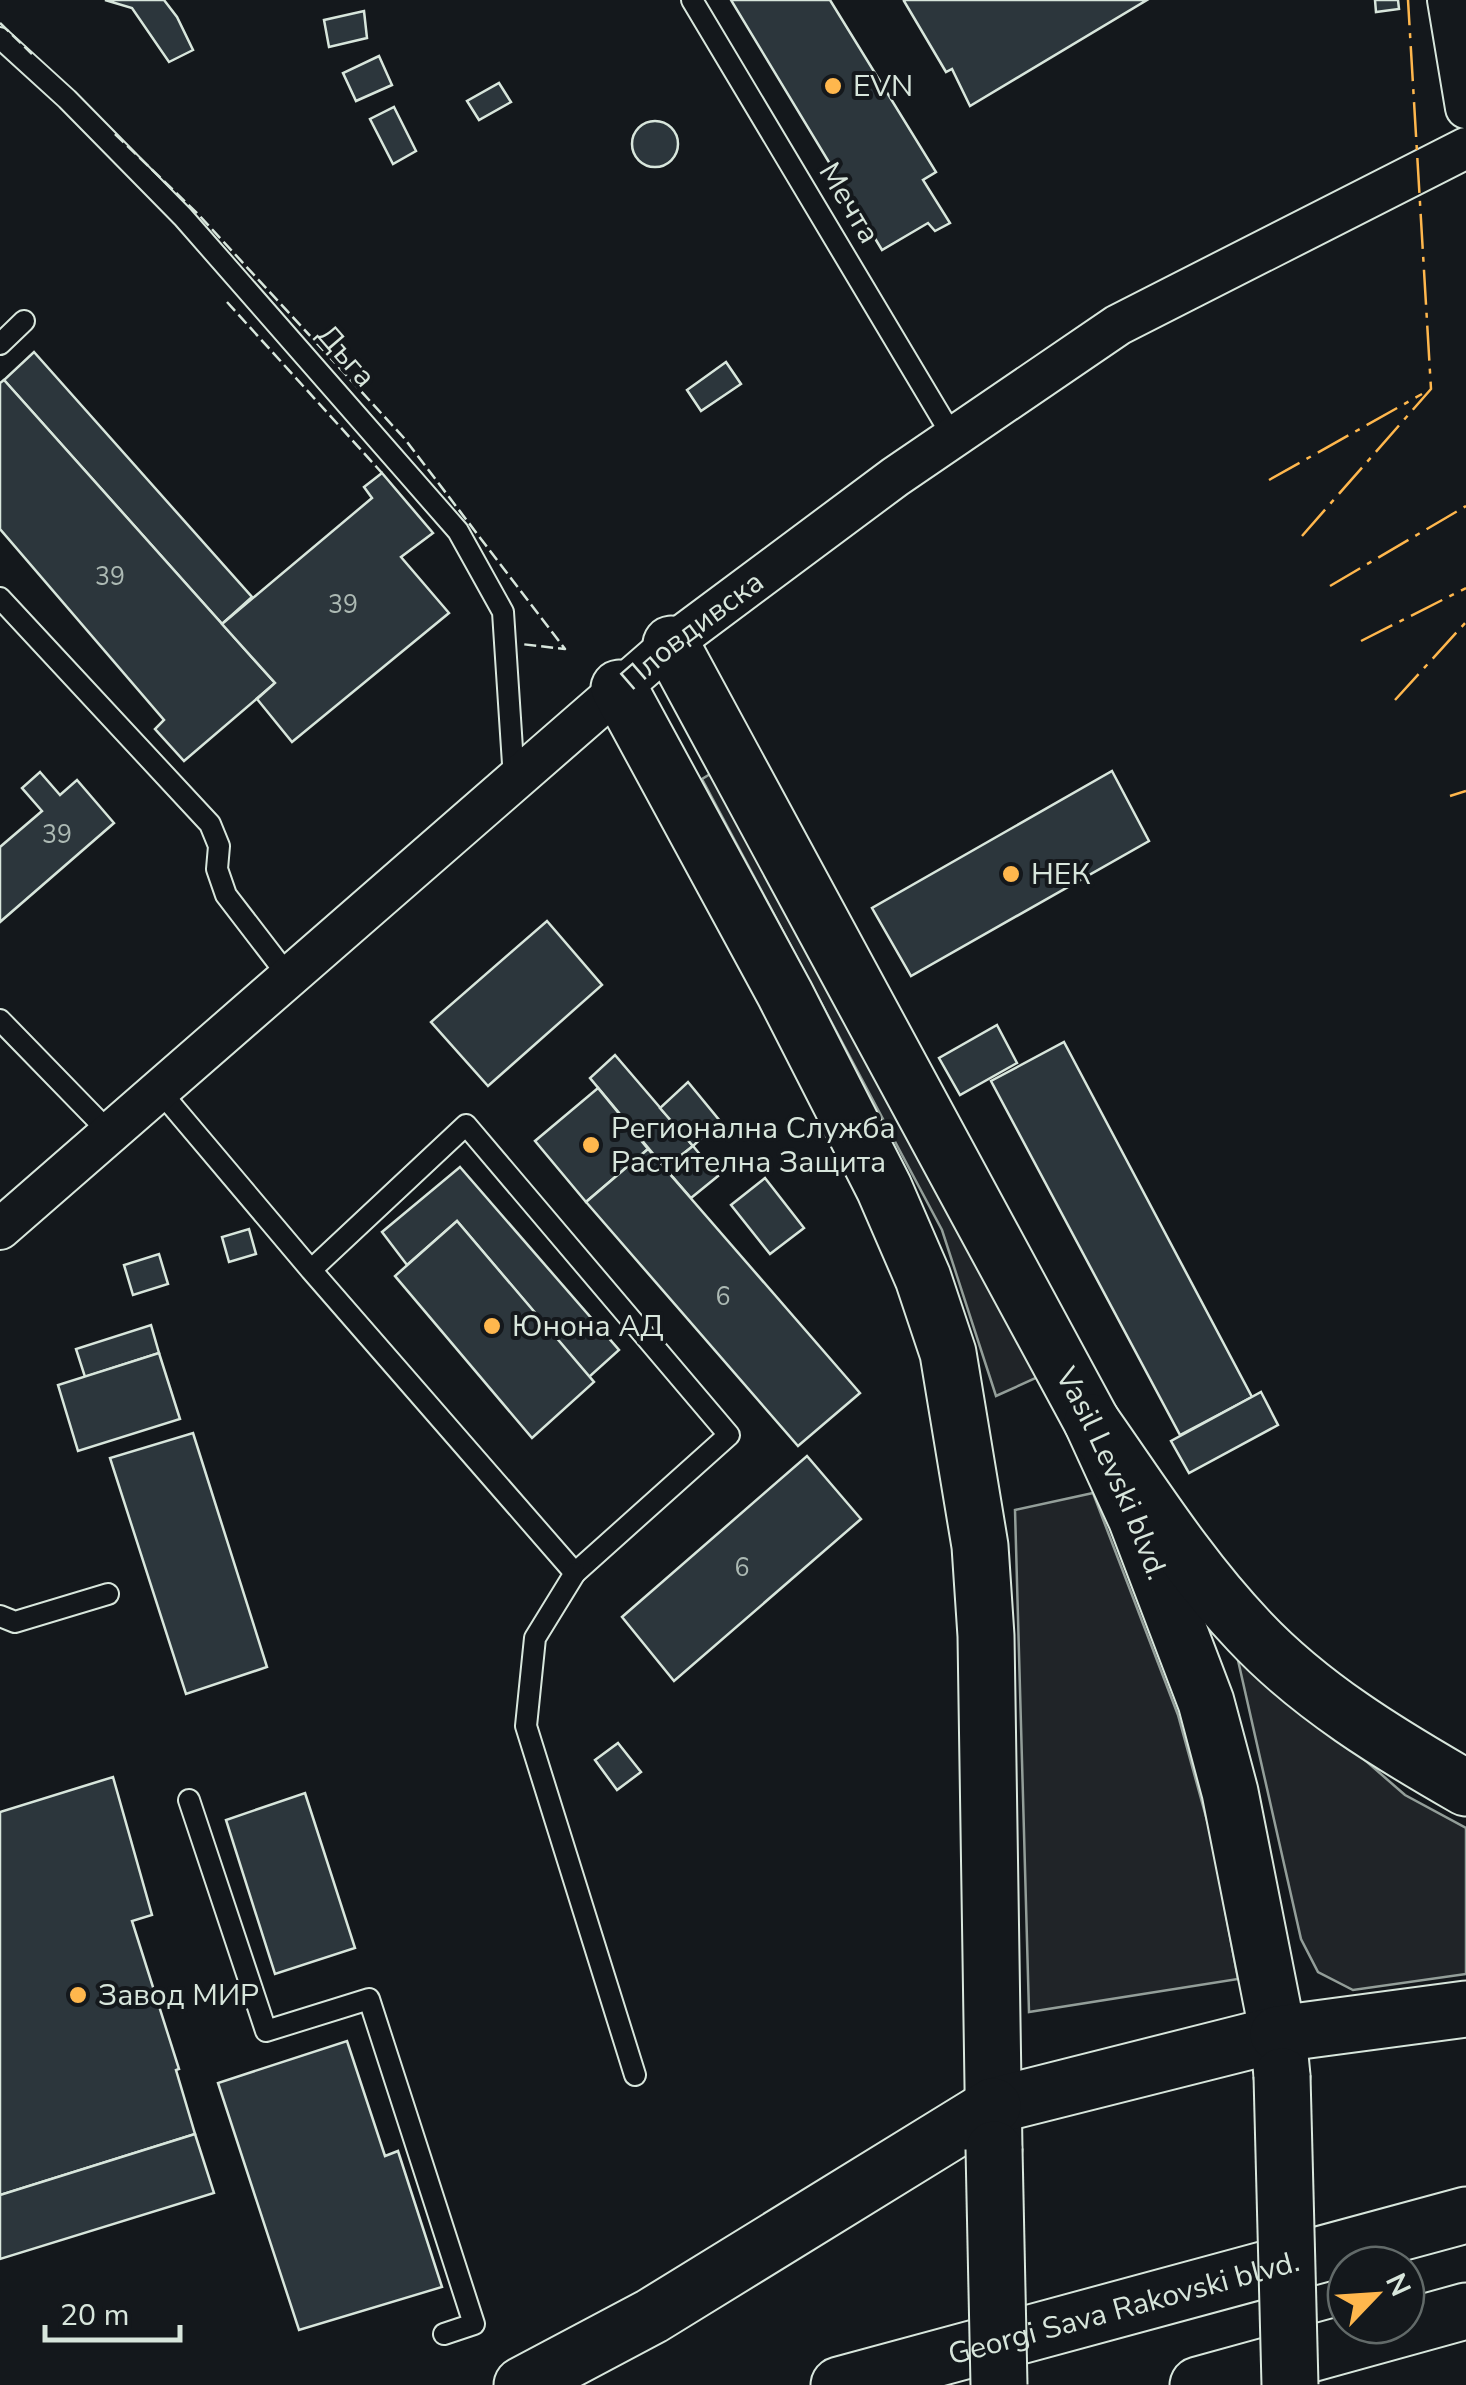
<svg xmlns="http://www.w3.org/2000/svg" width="1466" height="2385" viewBox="0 0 1466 2385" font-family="'Nunito Sans',sans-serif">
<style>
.green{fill:#202428;stroke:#939e99;stroke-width:2.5}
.building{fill:#2c363c;stroke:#d8e6dc;stroke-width:2.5}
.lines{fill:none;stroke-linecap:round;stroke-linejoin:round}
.lane-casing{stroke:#d8e6dc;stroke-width:24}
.street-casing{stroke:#d8e6dc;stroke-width:44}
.secondary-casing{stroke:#d8e6dc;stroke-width:59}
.primary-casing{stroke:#d8e6dc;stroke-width:59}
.lane{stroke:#14181c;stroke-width:20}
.street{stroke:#14181c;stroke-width:40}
.secondary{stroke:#14181c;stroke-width:55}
.primary{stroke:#14181c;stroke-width:55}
.secondary-bridge-casing{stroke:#d8e6dc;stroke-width:59;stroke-linecap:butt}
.secondary-bridge{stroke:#14181c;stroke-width:55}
.fence{stroke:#d8e6dc;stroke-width:2.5;stroke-dasharray:12 5;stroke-linecap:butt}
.power{stroke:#ffb74d;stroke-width:2.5;stroke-dasharray:35 8 5 8;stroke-linecap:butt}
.poi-dot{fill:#ffb74d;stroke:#14181c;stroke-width:4}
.labels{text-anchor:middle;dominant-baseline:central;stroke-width:8;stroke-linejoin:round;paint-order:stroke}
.number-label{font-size:25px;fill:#adbab4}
.poi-label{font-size:30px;fill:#d8e6dc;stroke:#14181c;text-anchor:start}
.street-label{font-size:30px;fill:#d8e6dc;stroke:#14181c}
</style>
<rect width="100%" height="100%" fill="#14181c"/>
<g class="green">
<path d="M712,773L1038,1377L996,1396L942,1230L702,779Z"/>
<path d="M1093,1493L1178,1715L1211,1835L1238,1979L1029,2012L1015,1510Z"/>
<path d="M1235,1647L1405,1795L1466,1828V1974L1353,1990L1318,1972L1301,1939Z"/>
</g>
<g class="building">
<path d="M105,0H164L177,17L193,50L169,62L132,8Z"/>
<path d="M731,0H830L936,172L923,180L950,223L935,231L928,223L882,250Z"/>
<path d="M906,0H1147L970,106L952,69L946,72L904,1Z"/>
<path d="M1375,0H1398L1399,9L1376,12Z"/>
<path d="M364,11L367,38L329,47L324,20Z"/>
<path d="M379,56L392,85L356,101L343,73Z"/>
<path d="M499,83L511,102L479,120L467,101Z"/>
<path d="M394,107L416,151L393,164L370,119Z"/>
<circle cx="655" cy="144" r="23"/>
<path d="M34,352L252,597L222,624L4,380Z"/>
<path d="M726,362L741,384L701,411L687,390Z"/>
<path d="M4,380L275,683L184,761L155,729L164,720L0,529V383Z"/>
<path d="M382,473L433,533L401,557L449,613L292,742L257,699L275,683L222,624L372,498L364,487Z"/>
<path d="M1112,771L1149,841L911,976L872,908Z"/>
<path d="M40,772L60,795L77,780L114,823L0,922V847L42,811L22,788Z"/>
<path d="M547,921L602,985L488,1086L431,1022Z"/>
<path d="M997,1025L1017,1063L960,1095L939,1058Z"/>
<path d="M1064,1042L1252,1397L1180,1435L991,1081Z"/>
<path d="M615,1055L693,1146L665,1168L590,1078Z"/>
<path d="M688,1082L720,1121L693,1146L660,1108Z"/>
<path d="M598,1088L648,1149L586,1202L535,1141Z"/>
<path d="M693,1146L718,1176L691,1198L665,1168Z"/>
<path d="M648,1149L860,1393L798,1446L586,1202Z"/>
<path d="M460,1167L619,1350L589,1377L457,1221L407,1265L382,1232Z"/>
<path d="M765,1178L804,1228L770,1254L731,1205Z"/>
<path d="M457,1221L594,1382L532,1438L395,1276Z"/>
<path d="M249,1229L256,1254L229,1262L222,1237Z"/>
<path d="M159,1254L168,1284L133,1295L124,1265Z"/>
<path d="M151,1325L159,1353L85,1377L76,1349Z"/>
<path d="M159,1353L180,1419L78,1451L58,1385Z"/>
<path d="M1261,1392L1278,1425L1189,1473L1171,1441Z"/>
<path d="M193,1433L267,1667L186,1694L110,1458Z"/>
<path d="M807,1456L861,1519L674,1681L622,1617Z"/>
<path d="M618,1743L641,1772L617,1790L595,1760Z"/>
<path d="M113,1777L152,1915L132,1921L179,2069L176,2070L195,2134L0,2195V1812Z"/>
<path d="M305,1793L355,1948L275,1974L226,1820Z"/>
<path d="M347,2041L385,2156L398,2151L442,2287L299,2330L218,2083Z"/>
<path d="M195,2134L214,2193L0,2259V2195Z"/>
</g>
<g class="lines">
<defs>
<g id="lane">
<path d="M692,0L953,437"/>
<path d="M0,38L67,99L183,217L458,531L503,612L514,779"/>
<path d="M0,344L24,321"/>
<path d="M0,598L210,824L219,846L217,869L226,895L289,977"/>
<path d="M0,1020L110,1133"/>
<path d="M159,1090L311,1270L466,1125L729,1435L575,1573L311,1270"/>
<path d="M575,1573L535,1638L526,1726L635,2075"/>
<path d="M0,1616L15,1622L108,1594"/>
<path d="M189,1800L266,2031L369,1999L474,2324L444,2334"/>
</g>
<g id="street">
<path d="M1448,0L1466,108"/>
<path id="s1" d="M0,1229L671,644L895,477L1118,325L1466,148"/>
</g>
<g id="secondary">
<path id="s2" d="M671,644L1092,1422L1136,1518L1206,1702L1230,1792L1278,2034L1282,2076"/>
<path d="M619,688L785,994L884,1188L923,1278L948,1353L980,1546L986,1636L994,2149"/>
<path d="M993,2106L1278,2034"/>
</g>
<g id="primary">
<path d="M1092,1422C1142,1493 1189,1568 1249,1631C1310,1696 1389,1744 1466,1788"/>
<path d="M1278,2034L1466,2009"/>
<path d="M522,2385L652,2316L993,2106"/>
<path id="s3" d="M839,2385L1466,2215"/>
<path d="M1198,2385L1466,2311"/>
</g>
</defs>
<use href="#lane" class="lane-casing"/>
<use href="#street" class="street-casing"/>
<use href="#secondary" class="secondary-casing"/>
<use href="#primary" class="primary-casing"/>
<use href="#lane" class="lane"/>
<use href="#street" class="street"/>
<use href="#secondary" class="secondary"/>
<use href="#primary" class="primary"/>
<defs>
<g id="secondary-bridge">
<path d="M1282,2076L1290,2385"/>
<path d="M994,2149L999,2385"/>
</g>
</defs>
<use href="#secondary-bridge" class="secondary-bridge-casing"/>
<use href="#secondary-bridge" class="secondary-bridge"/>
<g class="fence">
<path d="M0,23L32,54"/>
<path d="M115,134L198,214L404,438L565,649L521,644"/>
<path d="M227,302L382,473"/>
</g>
<g class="power">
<path d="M1269,480L1422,394"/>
<path d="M1302,536L1431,389L1408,0"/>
<path d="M1330,586L1466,506"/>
<path d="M1361,641L1466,588"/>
<path d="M1395,700L1466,622"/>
<path d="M1450,796L1466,791"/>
</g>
</g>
<g class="poi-dot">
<circle cx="833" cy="86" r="10"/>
<circle cx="1011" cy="874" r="10"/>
<circle cx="591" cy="1145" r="10"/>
<circle cx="492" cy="1326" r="10"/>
<circle cx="78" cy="1995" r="10"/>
</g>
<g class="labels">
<g class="number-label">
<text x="110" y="577">39</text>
<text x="343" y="605">39</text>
<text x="57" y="835">39</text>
<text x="723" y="1297">6</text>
<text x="742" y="1568">6</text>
</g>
<g class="poi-label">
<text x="853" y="86">EVN</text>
<text x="1031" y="874">НЕК</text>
<text x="611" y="1128">Регионална Служба<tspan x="611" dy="34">Растителна Защита</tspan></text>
<text x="512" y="1326">Юнона АД</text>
<text x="98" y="1995">Завод МИР</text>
</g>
<g class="street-label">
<text transform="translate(849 203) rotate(59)">Мечта</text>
<text transform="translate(346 356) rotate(49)">Дъга</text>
<text stroke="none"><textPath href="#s1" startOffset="915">Пловдивска</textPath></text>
<text stroke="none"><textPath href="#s2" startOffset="940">Vasil Levski blvd.</textPath></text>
<text stroke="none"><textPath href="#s3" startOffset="295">Georgi Sava Rakovski blvd.</textPath></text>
</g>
</g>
<g transform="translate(1376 2295) rotate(65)"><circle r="48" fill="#14181c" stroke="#626a69" stroke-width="2.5"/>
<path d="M0-8L18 38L0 25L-18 38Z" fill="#ffb74d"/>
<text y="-15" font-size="28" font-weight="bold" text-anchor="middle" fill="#d8e6dc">N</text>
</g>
<path d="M45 2325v15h135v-15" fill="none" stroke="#d8e6dc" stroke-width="5"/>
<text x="60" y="2325" font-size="30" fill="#d8e6dc" stroke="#14181c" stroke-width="8" paint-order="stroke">20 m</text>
</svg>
